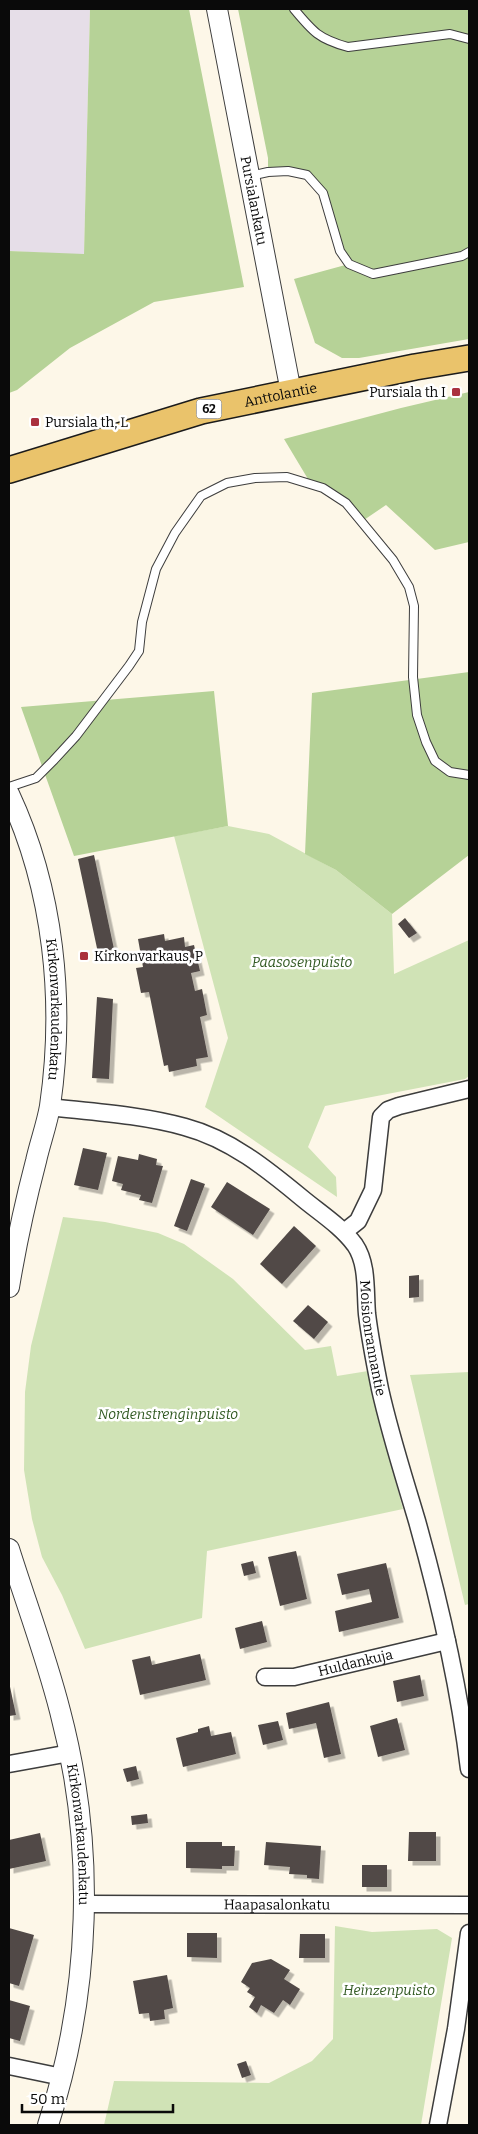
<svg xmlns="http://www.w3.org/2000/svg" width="478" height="2134" font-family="Bitter,serif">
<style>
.industrial{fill:#e6dee8}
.green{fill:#d0e3b6}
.forest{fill:#b6d297}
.building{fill:#514a47;filter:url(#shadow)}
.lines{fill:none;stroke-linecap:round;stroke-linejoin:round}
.service-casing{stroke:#3d3d3d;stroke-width:10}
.minor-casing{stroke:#3d3d3d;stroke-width:19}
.tertiary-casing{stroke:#3d3d3d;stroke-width:22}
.primary-casing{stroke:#1b1b1b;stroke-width:28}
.service{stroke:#fff;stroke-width:8}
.minor{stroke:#fff;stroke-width:16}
.tertiary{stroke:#fff;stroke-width:20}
.primary{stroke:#eac36b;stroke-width:25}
.poi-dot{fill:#aa313f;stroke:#fff;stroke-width:2}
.labels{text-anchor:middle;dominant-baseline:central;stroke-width:5;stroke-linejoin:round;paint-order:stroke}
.shield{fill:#fff;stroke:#545454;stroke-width:1}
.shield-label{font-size:12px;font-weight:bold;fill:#0a0a0a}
.street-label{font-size:14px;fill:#0a0a0a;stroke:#fff}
.poi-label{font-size:14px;fill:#0a0a0a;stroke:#fff;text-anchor:start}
.park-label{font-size:14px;font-style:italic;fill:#315922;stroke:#fff}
</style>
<defs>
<filter id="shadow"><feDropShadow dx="4.5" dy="4.5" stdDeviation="0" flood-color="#0004"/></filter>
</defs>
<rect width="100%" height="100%" fill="#fdf7e8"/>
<path class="industrial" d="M 9,9 L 90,9 L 84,255 L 9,251 Z"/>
<path class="green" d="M 228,826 L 269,834 L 336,870 L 392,914 L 394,974 L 469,940 L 469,1076 L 465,1079 L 325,1106 L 308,1147 L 336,1177 L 337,1197 L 205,1107 L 228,1038 L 174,836 Z
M 63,1217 L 105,1222 L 158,1233 L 184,1244 L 233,1279 L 305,1350 L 331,1346 L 337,1376 L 368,1371 L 378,1416 L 403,1509 L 207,1551 L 202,1618 L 85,1649 L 62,1595 L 42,1557 L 32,1519 L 24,1470 L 25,1392 L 31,1346 Z
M 469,1372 L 469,1604 L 465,1605 L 410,1375 Z
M 335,1926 L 372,1932 L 437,1929 L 452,1938 L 421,2125 L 104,2125 L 114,2081 L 269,2083 L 312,2061 L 333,2039 Z"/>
<path class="forest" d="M 90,9 L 189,9 L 244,287 L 154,302 L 70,348 L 17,390 L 9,393 L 9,251 L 84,254 Z
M 238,9 L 469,9 L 469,339 L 359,358 L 342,358 L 315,343 L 294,279 L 349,264 L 340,251 L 323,194 L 308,175 L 268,172 L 268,158 Z
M 469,392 L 469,542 L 435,550 L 386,505 L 361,522 L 346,503 L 311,484 L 284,439 L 401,408 Z
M 469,672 L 469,855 L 392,914 L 336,870 L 305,854 L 312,693 Z
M 214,691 L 228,826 L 74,856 L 21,707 Z"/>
<path class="building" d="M 94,855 L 114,949 L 98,953 L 78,859 Z
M 405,918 L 417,933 L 409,938 L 398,924 Z
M 164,934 L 165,941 L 184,937 L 185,947 L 194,945 L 200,971 L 191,973 L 195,991 L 202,989 L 207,1015 L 200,1017 L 208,1057 L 196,1059 L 197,1066 L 169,1072 L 168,1065 L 164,1066 L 149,992 L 141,993 L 136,968 L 143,967 L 138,939 Z
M 97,997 L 113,999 L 109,1079 L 92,1078 Z
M 83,1148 L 107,1153 L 98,1190 L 74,1185 Z
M 139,1154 L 157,1159 L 156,1165 L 163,1166 L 152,1203 L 139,1200 L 141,1195 L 121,1190 L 123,1184 L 112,1181 L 118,1156 L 138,1160 Z
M 191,1179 L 205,1184 L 187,1231 L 174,1226 Z
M 227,1182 L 270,1209 L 253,1235 L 211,1207 Z
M 294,1226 L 316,1246 L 282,1284 L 260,1264 Z
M 419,1275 L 419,1297 L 409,1298 L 409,1276 Z
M 308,1305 L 328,1322 L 314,1339 L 293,1321 Z
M 296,1551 L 307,1599 L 280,1606 L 268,1557 Z
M 253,1561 L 256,1573 L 244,1576 L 241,1564 Z
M 386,1563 L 399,1618 L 339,1632 L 335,1611 L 372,1602 L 369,1589 L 342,1595 L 337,1574 Z
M 262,1621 L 267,1642 L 240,1649 L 235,1628 Z
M 200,1654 L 206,1680 L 140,1695 L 132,1660 L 150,1656 L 152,1665 Z
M 420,1675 L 424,1696 L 397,1702 L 393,1681 Z
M 9,1682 L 16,1715 L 9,1716 Z
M 329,1702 L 341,1754 L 324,1758 L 316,1723 L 289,1729 L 286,1713 Z
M 397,1718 L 405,1750 L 378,1757 L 370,1726 Z
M 278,1721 L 283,1740 L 263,1745 L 258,1725 Z
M 209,1726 L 211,1736 L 231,1732 L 236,1754 L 183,1767 L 176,1738 L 198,1732 L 198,1729 Z
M 136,1766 L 139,1779 L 127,1782 L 123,1769 Z
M 147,1814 L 148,1823 L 132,1825 L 131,1816 Z
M 409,1832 L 436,1832 L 436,1861 L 408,1861 Z
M 40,1833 L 46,1861 L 9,1869 L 9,1840 Z
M 186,1842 L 222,1842 L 222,1846 L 235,1846 L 234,1866 L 222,1866 L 222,1869 L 186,1868 Z
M 266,1842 L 321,1846 L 319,1879 L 307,1878 L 307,1875 L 289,1874 L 290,1867 L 264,1865 Z
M 362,1865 L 387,1865 L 387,1887 L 362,1887 Z
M 9,1928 L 34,1935 L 19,1986 L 9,1983 Z
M 187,1933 L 217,1933 L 217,1958 L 187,1957 Z
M 300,1934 L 325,1934 L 325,1958 L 299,1958 Z
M 271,1959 L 290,1970 L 284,1979 L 300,1989 L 290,2005 L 283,2000 L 274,2013 L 261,2005 L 257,2013 L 249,2007 L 255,1997 L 247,1992 L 250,1988 L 241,1982 L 252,1963 Z
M 167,1975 L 173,2008 L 164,2010 L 165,2019 L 150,2021 L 149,2013 L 139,2014 L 133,1981 Z
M 9,2000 L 30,2006 L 20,2041 L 9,2038 Z
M 246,2061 L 251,2075 L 242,2078 L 237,2064 Z"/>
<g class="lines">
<defs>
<path id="service" d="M 294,9 C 313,32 319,39 348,47 L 450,34 L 469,39
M 250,176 L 268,172 L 288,171 L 307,175 L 323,193 L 340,251 L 349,264 L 373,274 L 462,256 L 469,252
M 9,787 L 36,778 L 53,761 L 76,736 L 129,666 L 139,651 L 142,622 L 156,569 L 175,533 L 201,496 L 227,483 L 255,478 L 287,477 L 323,488 L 346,503 L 393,560 L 409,587 L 414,606 L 413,677 L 417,715 L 426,742 L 435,761 L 450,772 L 469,775"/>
<g id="minor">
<path id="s1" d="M 49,1107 C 94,1112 142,1115 185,1127 C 230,1139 267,1169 302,1198 C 320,1213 341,1226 355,1245 C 368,1264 365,1292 367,1314 C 370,1339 375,1364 380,1389 C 390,1434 404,1477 417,1521 C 440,1603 459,1685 469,1769"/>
<path d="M 344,1232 L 358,1221 L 373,1190 L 381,1117 L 388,1110 L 399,1106 L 469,1089"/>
<path id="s2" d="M 265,1677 L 294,1677 L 447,1641"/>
<path d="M 9,1764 L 70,1753"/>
<path id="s3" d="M 85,1904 L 469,1905"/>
<path d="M 9,2066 L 62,2077"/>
<path d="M 438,2125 L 456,2029 L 469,1933"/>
</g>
<g id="tertiary">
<path id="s4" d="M 217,9 L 291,392"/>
<path id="s5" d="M 9,794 C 54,890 65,1002 50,1106 C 47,1124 40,1143 36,1161 C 25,1203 16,1245 9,1287"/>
<path id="s6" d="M 9,1549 C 26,1603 46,1656 60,1711 C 96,1847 91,1992 48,2125"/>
</g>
<g id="primary">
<path id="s7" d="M 9,470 L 201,411 L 415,367 L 469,358"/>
</g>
</defs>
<use href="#service" class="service-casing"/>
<use href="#minor" class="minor-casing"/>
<use href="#tertiary" class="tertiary-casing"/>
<use href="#primary" class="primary-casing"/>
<use href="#service" class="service"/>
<use href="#minor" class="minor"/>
<use href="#tertiary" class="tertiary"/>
<use href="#primary" class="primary"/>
</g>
<g class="poi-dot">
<rect x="451" y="387" width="10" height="10" rx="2.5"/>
<rect x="30" y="417" width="10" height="10" rx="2.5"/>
<rect x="79" y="951" width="10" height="10" rx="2.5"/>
</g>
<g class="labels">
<rect class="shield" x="196.5" y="399.5" width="25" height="19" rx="4"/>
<g class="shield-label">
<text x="209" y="409">62</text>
</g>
<g class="street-label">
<text stroke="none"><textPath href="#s4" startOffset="195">Pursialankatu</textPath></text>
<text stroke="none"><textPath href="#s7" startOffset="282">Anttolantie</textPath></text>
<text stroke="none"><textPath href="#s5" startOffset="222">Kirkonvarkaudenkatu</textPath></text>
<text stroke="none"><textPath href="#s1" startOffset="442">Moisionrannantie</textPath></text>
<text stroke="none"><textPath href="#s2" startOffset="92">Huldankuja</textPath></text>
<text stroke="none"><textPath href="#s6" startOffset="295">Kirkonvarkaudenkatu</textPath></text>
<text stroke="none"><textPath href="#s3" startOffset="192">Haapasalonkatu</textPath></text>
</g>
<g class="poi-label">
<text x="446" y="392" text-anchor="end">Pursiala th I</text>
<text x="45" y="422">Pursiala th, L</text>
<text x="94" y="956">Kirkonvarkaus, P</text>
</g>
<g class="park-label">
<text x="302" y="962">Paasosenpuisto</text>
<text x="168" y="1414">Nordenstrenginpuisto</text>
<text x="389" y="1990">Heinzenpuisto</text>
</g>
</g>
<rect width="478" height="2134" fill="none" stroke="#0a0a0a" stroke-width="20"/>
<path d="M22 2104v8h151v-8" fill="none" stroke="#0a0a0a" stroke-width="2.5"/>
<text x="30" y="2104" font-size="15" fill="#0a0a0a" stroke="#ffffff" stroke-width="4" paint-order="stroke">50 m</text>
</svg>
